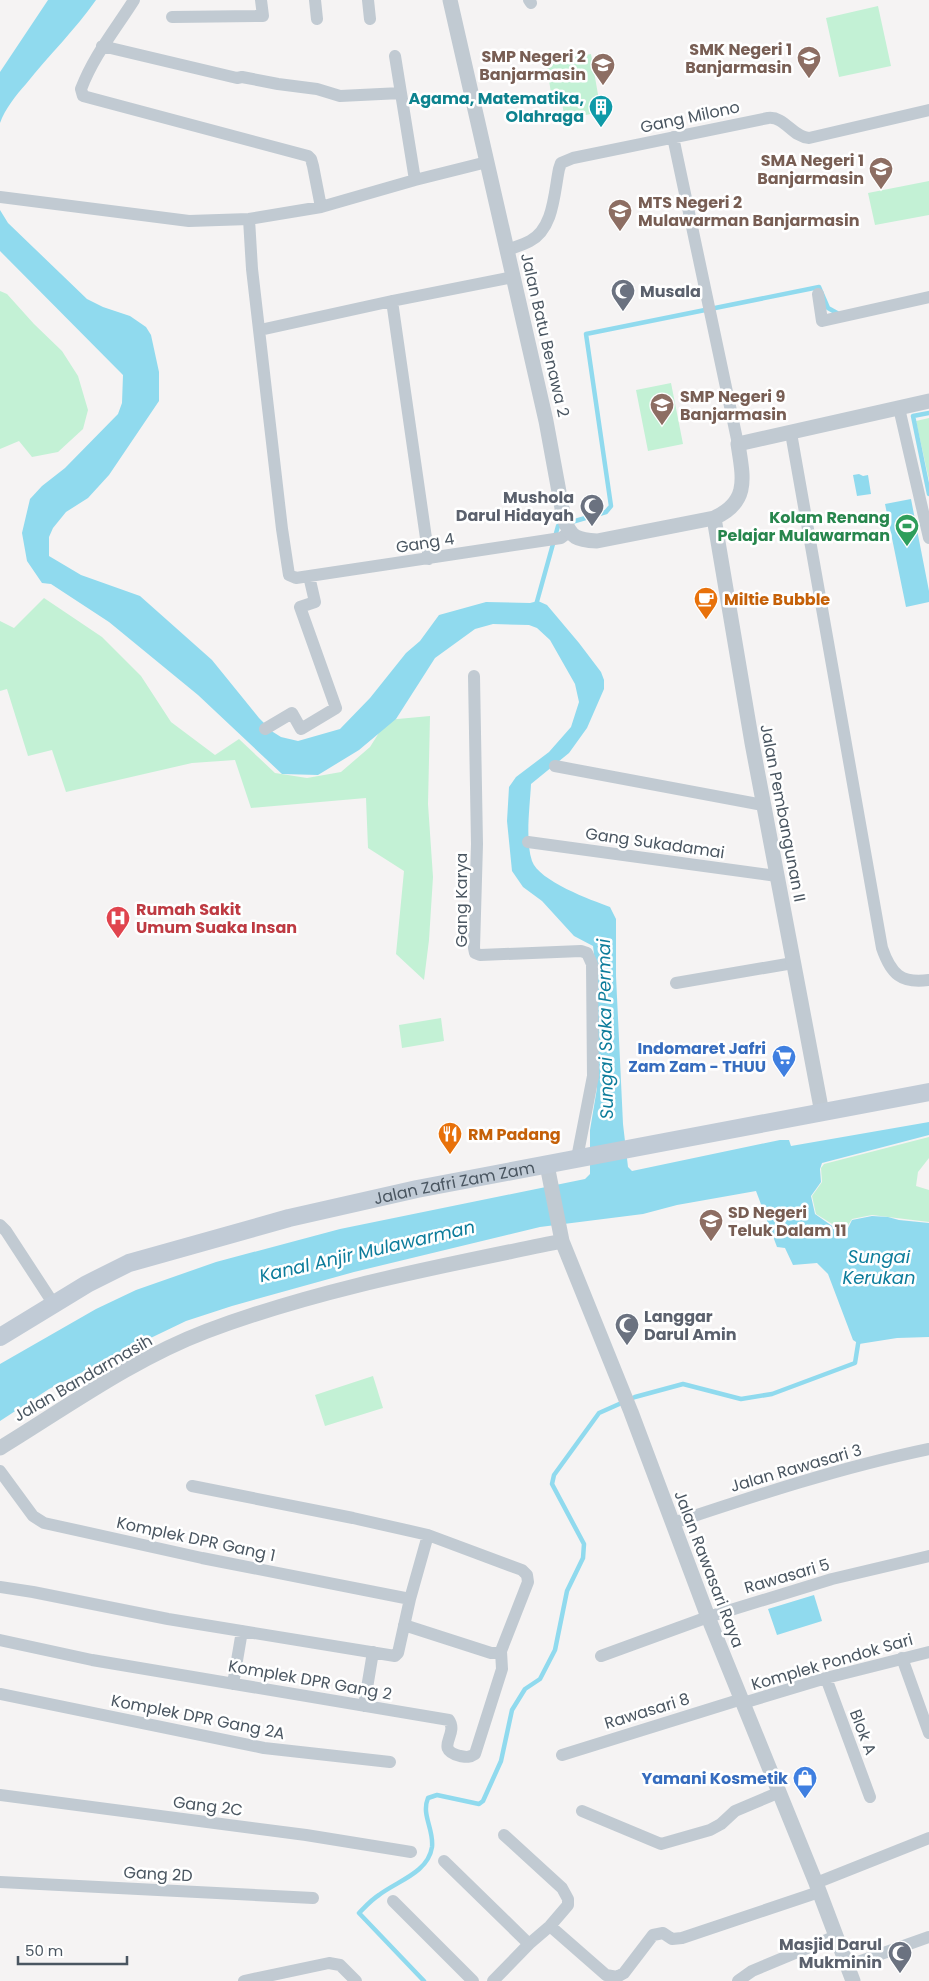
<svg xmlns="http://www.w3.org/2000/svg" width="929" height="1981" font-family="Poppins,sans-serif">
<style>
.green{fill:#c3f1d5}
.water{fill:#90daee}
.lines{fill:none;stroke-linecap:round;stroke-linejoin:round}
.stream{stroke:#90daee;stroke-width:4.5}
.minor{stroke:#c1cad2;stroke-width:12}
.tertiary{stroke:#c1cad2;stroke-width:15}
.secondary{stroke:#c1cbd6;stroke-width:18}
.labels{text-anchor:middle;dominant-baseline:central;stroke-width:5;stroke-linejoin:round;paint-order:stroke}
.education-label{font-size:16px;font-weight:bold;fill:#785e54;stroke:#fff;text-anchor:end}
.culture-label{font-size:16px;font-weight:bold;fill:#0d838f;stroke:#fff;text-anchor:end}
.street-label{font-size:16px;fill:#4a5661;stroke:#fff}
.worship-label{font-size:16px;font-weight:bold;fill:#5b616d;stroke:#fff;text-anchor:start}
.leisure-label{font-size:16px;font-weight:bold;fill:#27864d;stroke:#fff;text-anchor:end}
.food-label{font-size:16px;font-weight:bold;fill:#c56008;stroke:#fff;text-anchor:start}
.health-label{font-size:16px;font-weight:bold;fill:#be3a42;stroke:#fff;text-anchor:start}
.shop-label{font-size:16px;font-weight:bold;fill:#366cbe;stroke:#fff;text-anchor:end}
.water-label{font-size:18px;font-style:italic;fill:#0c7c9b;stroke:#fff}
</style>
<rect width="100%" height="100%" fill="#f5f3f3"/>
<path class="green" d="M 878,6 L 891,66 L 839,77 L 826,18 Z
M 591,54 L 601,112 L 565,119 L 561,98 L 552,99 L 546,62 Z
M 929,181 L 929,215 L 875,225 L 868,193 Z
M 0,291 L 7,294 L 34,324 L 62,351 L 78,376 L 88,410 L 83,429 L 58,452 L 32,457 L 19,441 L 0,449 Z
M 671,383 L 683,444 L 648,451 L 636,390 Z
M 929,418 L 929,480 L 916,421 Z
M 44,598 L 102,637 L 141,676 L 171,722 L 215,755 L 239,739 L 275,773 L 307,778 L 341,772 L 370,747 L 387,720 L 430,716 L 428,804 L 433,877 L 429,940 L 424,980 L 396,954 L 404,871 L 368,848 L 366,798 L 251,808 L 235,760 L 192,763 L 66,792 L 52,750 L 28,756 L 7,689 L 0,691 L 0,621 L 14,628 Z
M 441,1018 L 444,1041 L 402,1048 L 399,1025 Z
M 929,1137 L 929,1158 L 918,1172 L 916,1186 L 929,1190 L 929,1222 L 872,1215 L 852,1219 L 847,1227 L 837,1227 L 816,1214 L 812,1196 L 822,1182 L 821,1168 L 824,1164 Z
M 373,1376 L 383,1408 L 325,1426 L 315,1395 Z"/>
<path class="water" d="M 48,0 L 96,0 C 75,30 49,55 26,84 C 16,95 5,109 0,123 L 0,72 Z
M 0,210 L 8,223 L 87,299 L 103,307 L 130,316 L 146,327 L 151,335 L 159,372 L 159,401 L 109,475 L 88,498 L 66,512 L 53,528 L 49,537 L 49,556 L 81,575 L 140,596 L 212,660 L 259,718 L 273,732 L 281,737 L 298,741 L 340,729 L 370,698 L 406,653 L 420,641 L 439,615 L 486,602 L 530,603 L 538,601 L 547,605 L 579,643 L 601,672 L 604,680 L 604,689 L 587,728 L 569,753 L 531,784 C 530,806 525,840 532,861 C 539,881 591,900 610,907 L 616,919 L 616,976 L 623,1124 L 628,1167 L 632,1171 L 780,1140 L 789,1140 L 791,1146 L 929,1122 L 929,1135 L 822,1163 L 820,1169 L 821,1182 L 811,1196 L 815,1214 L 835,1228 L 848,1228 L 852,1220 L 872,1216 L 888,1217 L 899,1220 L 929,1223 L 929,1337 L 897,1338 L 859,1344 L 853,1340 L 828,1274 L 817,1263 L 793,1265 L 785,1248 L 777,1247 L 756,1191 L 677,1205 L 643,1214 L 540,1227 L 354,1272 L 232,1306 L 186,1321 L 134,1346 L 49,1389 L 0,1421 L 0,1364 L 96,1309 L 136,1290 L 216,1262 L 340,1229 L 585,1179 L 590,1174 L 590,1130 L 597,1088 L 595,963 L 593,946 L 574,936 L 542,901 L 523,887 L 512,871 L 507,821 L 509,787 L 516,777 L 549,752 L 571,727 L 579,702 L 575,684 L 550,640 L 537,628 L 529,625 L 493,624 L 475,629 L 435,658 L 396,719 L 359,750 L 318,775 L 282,774 L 198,695 L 109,622 L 51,584 L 42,583 L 27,561 L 22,533 L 30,499 L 42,486 L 65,468 L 118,414 L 122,403 L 123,375 L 0,251 Z
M 859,474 L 863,476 L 868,475 L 871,494 L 857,496 L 853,475 Z
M 911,499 L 929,591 L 929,602 L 906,607 L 885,504 Z
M 814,1595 L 822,1621 L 777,1635 L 768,1609 Z"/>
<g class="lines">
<path class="stream" d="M 929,413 L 913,416 L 929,494
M 536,605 L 558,526 L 606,512 L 611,506 L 586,334 L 819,287 L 828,308 L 837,313
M 424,1981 L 359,1913 C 365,1907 371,1900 379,1895 C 397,1881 428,1873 432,1847 C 434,1829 421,1815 428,1798 L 437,1795 L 479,1804 L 483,1801 L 501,1761 L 512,1710 L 525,1689 L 540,1679 L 555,1650 L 567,1591 L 583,1558 L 584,1544 L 552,1484 L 554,1475 L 599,1413 L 635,1397 L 683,1384 L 741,1399 L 772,1394 L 855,1363 L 859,1338"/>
<path class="minor" d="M 134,0 C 115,30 94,55 81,89 L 83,96 L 308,156 L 311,159 L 313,166 L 321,207
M 315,0 L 317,19
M 368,0 L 370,19
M 529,0 L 531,3
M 172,17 L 263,16 L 261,0
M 102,46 L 237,78 L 242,77 L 278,84 L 317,89 L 340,96 L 401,93
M 395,56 L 415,180
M 673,137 L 738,444
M 0,197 L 189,221 L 249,219 L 321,207 L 415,180 L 487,162
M 249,219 L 252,269 L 282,529 L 289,575 L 296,578 L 561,538 L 569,532
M 507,250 C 515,247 523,245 530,241 C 554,228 554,193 559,169 L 561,163 L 573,158 L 768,118 C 785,116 792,137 809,138 L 929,110
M 818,294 L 822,321 L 929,297
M 392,301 L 429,559
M 260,330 L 392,301 L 513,277
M 899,408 L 929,538
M 791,433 L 882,948 C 891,974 901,984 929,980
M 474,676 L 477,844 L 474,948 L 475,953 L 480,955 L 581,951 L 587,953 L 592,964 L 593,1076 L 577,1158
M 265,729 L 292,713 L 301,729 L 336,708 L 300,607 L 315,602 L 309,576
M 555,766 L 763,805
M 528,842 L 777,876
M 676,983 L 793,963
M 0,1225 L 6,1231 L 53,1303
M 0,1471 L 33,1516 L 44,1523 L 202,1558 L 410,1599
M 192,1486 L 353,1518 L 428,1535 L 522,1570 L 527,1575 L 528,1582 L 501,1651 L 499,1653 L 491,1653 L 404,1625
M 673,1523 C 757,1495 842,1467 929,1449
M 0,1587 L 33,1592 L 168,1619 L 395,1656 L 398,1653 L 410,1599 L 428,1535
M 0,1640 L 92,1660 L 449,1720 C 459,1735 433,1749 460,1756 C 466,1757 469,1758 475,1754 L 502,1669 L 501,1651
M 601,1656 L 708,1617 L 832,1579 L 929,1556
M 902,1658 L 929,1733
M 826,1678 L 870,1797
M 233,1684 L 242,1631
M 0,1694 L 264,1748 L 390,1762
M 743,1703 L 826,1678 L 929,1652
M 364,1706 L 373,1652
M 562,1755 L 742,1699
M 0,1795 L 306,1835 L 411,1852
M 582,1811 L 661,1844 L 710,1830 L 721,1824 L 735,1811 L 780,1792
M 444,1861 L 529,1944
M 0,1882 L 313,1898
M 816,1883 L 929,1838
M 393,1901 L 473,1981
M 550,1926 L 606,1975 L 617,1977 L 624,1973 L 653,1935 L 663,1933 L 672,1939 L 682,1938 L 819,1892
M 847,1966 L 929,1937
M 244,1981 L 329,1963 L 340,1965 L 356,1981
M 493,1981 L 529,1944 L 550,1926 L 568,1905 L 568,1899 L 562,1888 L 504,1835
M 738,1981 L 752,1971 L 836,1936"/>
<path class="tertiary" d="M 450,0 L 546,421 L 564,519 C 571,538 577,540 597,541 L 714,518 C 750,502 743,477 738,444 L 929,401
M 714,518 L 752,743 L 822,1113
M 547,1165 L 562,1241 L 631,1412 L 708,1617 L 816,1883 L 853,1981
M 0,1448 C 67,1407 133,1359 207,1331 C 321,1288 443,1266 562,1241"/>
<path class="secondary" id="s1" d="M 0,1337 L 87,1284 L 129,1263 L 289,1218 L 417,1189 L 929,1092"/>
</g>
<defs>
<symbol id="school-pin" viewBox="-11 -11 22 30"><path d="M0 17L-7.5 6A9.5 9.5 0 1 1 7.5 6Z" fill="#8d6e63" stroke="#fff"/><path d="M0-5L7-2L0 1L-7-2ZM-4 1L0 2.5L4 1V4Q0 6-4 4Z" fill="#fff"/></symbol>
<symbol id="building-pin" viewBox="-11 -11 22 30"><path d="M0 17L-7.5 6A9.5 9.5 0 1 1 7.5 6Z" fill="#0f9aa8" stroke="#fff"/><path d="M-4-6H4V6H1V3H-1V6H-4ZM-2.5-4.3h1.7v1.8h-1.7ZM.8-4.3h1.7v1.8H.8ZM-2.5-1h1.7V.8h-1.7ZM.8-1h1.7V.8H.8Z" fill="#fff"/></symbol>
<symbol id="mosque-pin" viewBox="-11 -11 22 30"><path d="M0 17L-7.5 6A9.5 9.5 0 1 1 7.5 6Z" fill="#6b7280" stroke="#fff"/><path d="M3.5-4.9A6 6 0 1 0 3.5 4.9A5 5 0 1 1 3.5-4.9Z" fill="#fff"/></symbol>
<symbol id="stadium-pin" viewBox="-11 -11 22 30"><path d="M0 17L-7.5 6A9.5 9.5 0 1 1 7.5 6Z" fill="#2e9e5b" stroke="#fff"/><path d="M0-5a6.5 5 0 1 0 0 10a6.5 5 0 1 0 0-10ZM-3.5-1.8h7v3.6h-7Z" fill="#fff"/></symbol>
<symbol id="cafe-pin" viewBox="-11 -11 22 30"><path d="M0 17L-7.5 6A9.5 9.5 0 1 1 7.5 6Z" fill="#e8710a" stroke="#fff"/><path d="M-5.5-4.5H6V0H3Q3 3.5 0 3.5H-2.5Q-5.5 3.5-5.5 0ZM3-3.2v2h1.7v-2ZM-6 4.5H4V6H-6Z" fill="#fff"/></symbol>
<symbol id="hospital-pin" viewBox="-11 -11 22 30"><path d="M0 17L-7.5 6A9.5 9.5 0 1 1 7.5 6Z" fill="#e0444e" stroke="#fff"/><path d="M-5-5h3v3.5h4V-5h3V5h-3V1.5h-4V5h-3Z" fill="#fff"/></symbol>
<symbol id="supermarket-pin" viewBox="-11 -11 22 30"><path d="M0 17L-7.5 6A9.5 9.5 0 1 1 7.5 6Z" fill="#3f7fe0" stroke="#fff"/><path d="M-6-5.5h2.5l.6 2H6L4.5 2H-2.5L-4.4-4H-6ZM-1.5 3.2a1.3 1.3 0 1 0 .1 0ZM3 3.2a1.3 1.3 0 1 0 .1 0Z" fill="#fff"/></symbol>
<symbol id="restaurant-pin" viewBox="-11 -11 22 30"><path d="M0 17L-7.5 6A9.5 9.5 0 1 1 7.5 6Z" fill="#e8710a" stroke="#fff"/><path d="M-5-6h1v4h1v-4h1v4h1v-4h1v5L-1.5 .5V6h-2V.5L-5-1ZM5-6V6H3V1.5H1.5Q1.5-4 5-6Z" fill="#fff"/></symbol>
<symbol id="shop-pin" viewBox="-11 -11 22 30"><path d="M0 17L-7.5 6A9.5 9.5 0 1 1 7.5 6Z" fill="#3f7fe0" stroke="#fff"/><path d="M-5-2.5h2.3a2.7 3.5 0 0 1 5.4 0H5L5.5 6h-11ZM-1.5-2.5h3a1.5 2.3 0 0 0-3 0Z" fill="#fff"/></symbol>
</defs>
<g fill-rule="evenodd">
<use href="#school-pin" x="795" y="44" width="28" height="38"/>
<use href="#school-pin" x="589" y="51" width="28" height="38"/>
<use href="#building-pin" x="587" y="93" width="28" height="38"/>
<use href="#school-pin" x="867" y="155" width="28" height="38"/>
<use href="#school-pin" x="606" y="197" width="28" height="38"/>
<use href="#mosque-pin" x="609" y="277" width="28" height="38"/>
<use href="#school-pin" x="648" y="391" width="28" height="38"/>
<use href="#mosque-pin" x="578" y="492" width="28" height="38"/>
<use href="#stadium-pin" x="893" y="512" width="28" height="38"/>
<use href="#cafe-pin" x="692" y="585" width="28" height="38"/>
<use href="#hospital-pin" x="104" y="904" width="28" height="38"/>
<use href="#supermarket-pin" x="770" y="1043" width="28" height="38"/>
<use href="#restaurant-pin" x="436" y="1120" width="28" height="38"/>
<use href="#school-pin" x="697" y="1207" width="28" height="38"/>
<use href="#mosque-pin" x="613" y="1311" width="28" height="38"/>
<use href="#shop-pin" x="791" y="1764" width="28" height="38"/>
<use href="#mosque-pin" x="886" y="1939" width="28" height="38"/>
</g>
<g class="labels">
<g class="education-label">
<text x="792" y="49">SMK Negeri 1<tspan x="792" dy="18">Banjarmasin</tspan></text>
<text x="586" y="56">SMP Negeri 2<tspan x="586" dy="18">Banjarmasin</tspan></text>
<text x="864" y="160">SMA Negeri 1<tspan x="864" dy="18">Banjarmasin</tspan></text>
<text x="638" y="202" text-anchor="start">MTS Negeri 2<tspan x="638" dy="18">Mulawarman Banjarmasin</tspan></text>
<text x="680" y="396" text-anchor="start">SMP Negeri 9<tspan x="680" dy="18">Banjarmasin</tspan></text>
<text x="728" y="1212" text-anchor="start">SD Negeri<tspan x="728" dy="18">Teluk Dalam 11</tspan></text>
</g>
<g class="culture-label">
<text x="584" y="98">Agama, Matematika,<tspan x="584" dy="18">Olahraga</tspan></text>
</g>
<g class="street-label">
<text transform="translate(690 117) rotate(-12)">Gang Milono</text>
<text transform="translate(545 335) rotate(77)">Jalan Batu Benawa 2</text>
<text transform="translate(425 543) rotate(-9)">Gang 4</text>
<text transform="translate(783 813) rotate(79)">Jalan Pembangunan II</text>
<text transform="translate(655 843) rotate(8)">Gang Sukadamai</text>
<text transform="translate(461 900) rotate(-90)">Gang Karya</text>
<text stroke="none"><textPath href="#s1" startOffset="484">Jalan Zafri Zam Zam</textPath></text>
<text transform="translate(83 1378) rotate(-30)">Jalan Bandarmasih</text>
<text transform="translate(796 1468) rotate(-16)">Jalan Rawasari 3</text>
<text transform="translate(196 1539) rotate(12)">Komplek DPR Gang 1</text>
<text transform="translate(709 1569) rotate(69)">Jalan Rawasari Raya</text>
<text transform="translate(787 1576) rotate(-16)">Rawasari 5</text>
<text transform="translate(832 1662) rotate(-16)">Komplek Pondok Sari</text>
<text transform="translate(310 1680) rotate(10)">Komplek DPR Gang 2</text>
<text transform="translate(647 1711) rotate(-17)">Rawasari 8</text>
<text transform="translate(198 1717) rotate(11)">Komplek DPR Gang 2A</text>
<text transform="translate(863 1732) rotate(69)">Blok A</text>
<text transform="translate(208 1806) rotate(7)">Gang 2C</text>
<text transform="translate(158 1874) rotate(3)">Gang 2D</text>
</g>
<g class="worship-label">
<text x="640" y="291">Musala</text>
<text x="574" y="497" text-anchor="end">Mushola<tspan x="574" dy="18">Darul Hidayah</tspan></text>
<text x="644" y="1316">Langgar<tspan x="644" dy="18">Darul Amin</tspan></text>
<text x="882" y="1944" text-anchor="end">Masjid Darul<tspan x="882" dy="18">Mukminin</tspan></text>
</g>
<g class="leisure-label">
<text x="890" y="517">Kolam Renang<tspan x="890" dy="18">Pelajar Mulawarman</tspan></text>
</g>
<g class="food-label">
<text x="724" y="599">Miltie Bubble</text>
<text x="468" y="1134">RM Padang</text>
</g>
<g class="health-label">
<text x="136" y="909">Rumah Sakit<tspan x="136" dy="18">Umum Suaka Insan</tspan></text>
</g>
<g class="shop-label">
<text x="766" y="1048">Indomaret Jafri<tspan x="766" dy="18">Zam Zam - THUU</tspan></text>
<text x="788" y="1778">Yamani Kosmetik</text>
</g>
<g class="water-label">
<text transform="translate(605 1029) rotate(-91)">Sungai Saka Permai</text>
<text transform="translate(367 1251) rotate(-13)">Kanal Anjir Mulawarman</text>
<text x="879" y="1256">Sungai<tspan x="879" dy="21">Kerukan</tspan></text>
</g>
</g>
<path d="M18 1956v8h109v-8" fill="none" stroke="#4a5661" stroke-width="2.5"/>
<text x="25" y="1956" font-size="15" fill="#4a5661" stroke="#ffffff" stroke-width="4" paint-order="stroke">50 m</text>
</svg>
